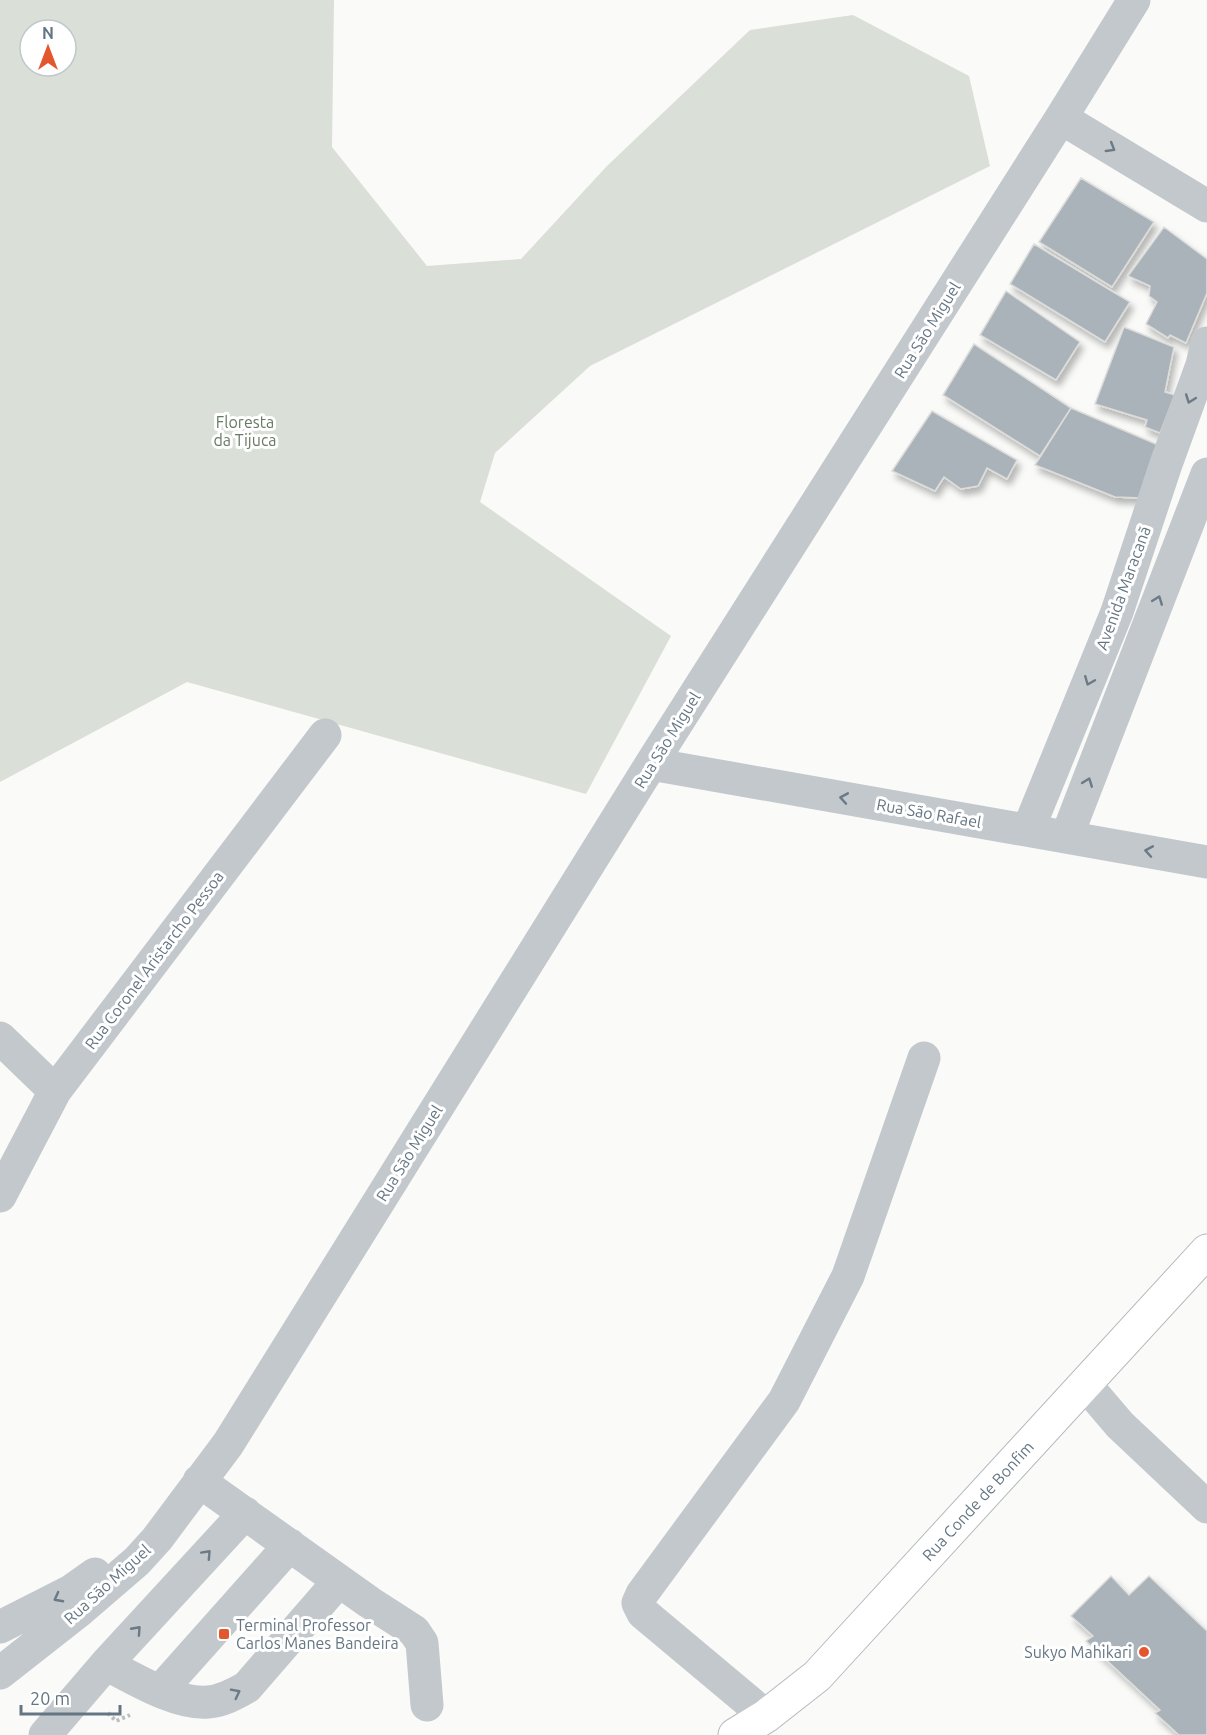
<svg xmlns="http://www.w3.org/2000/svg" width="1207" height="1735" font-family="Ubuntu,sans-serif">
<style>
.green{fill:#dadfd7;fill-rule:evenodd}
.building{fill:#aab3b9;stroke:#dcdcda;stroke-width:1.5;filter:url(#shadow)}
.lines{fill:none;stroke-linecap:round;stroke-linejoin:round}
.major-casing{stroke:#b5babe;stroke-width:35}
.path{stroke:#bbbfc2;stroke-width:4;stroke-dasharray:3 3;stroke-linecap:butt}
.minor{stroke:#c3c8cc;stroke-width:33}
.major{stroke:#fff;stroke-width:33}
.oneway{stroke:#6a7a87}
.poi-dot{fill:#e4572e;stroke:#fff;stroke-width:2}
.labels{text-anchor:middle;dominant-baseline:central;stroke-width:6;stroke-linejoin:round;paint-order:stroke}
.street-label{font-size:16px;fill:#657683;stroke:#fff}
.park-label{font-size:16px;fill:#687a64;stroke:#fff}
.poi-label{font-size:16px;fill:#657683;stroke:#fff;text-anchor:start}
</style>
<defs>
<filter id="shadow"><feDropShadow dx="3.5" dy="6" stdDeviation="3" flood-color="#0004"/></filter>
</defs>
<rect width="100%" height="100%" fill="#fafaf8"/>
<path class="green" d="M 0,0 L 334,0 L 332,147 L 427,266 L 521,259 L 607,166 L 750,30 L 853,15 L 969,76 L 990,166 L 590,366 L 495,453 L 480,502 L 671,636 L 586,794 L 187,682 L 0,782 ZM 30,30 L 66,30 L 66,66 L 30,66 Z"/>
<path class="building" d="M 1081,178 L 1154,222 L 1112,287 L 1039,242 Z
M 1164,227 L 1207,259 L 1207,293 L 1186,343 L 1170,335 L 1168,338 L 1146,324 L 1157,302 L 1149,296 L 1150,286 L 1128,276 Z
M 1034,244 L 1130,302 L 1105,342 L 1010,284 Z
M 1006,291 L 1080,342 L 1056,380 L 980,335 Z
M 1124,327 L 1174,347 L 1165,392 L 1175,395 L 1160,433 L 1145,427 L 1147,420 L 1095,404 Z
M 974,344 L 1071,408 L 1040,456 L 943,395 Z
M 1071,408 L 1163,447 L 1142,498 L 1115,497 L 1035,465 Z
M 932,411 L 1017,460 L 1007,479 L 987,468 L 978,486 L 961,489 L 944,477 L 935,491 L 892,471 Z
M 1111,1576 L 1129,1595 L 1149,1576 L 1207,1631 L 1207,1735 L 1179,1735 L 1155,1713 L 1160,1710 L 1086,1641 L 1093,1636 L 1071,1616 Z"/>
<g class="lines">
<defs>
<g id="major">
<path id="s1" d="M 735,1735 L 766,1716 L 817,1676 L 1207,1251"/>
</g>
</defs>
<use href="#major" class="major-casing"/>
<path class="path" d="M 108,1713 L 116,1721 L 130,1715"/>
<path class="minor" d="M 1061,118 L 1207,206
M 651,764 L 1207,862
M 1028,830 L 1117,612 L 1166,464 L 1202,365 L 1207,343
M 1067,836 L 1207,474
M 0,1038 L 55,1091
M 0,1196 L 55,1091 L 325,735
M 1085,1384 L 1120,1425 L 1207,1507
M 199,1481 L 369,1602 L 414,1631 L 422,1643 L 427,1705
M 0,1627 L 71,1591 L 95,1574
M 106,1664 C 133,1678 177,1705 208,1702 C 222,1701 235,1694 247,1687 L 339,1581
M 0,1673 L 79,1611 L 137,1561 L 157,1539 L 228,1444 L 651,764 L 1061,118 L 1134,0
M 160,1691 L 290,1545
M 766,1716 L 643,1613 L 638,1603 L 642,1594 L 784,1401 L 848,1276 L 924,1058
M 45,1735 L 106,1664 L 245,1513"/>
<use href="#major" class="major"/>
</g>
<defs><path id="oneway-chevron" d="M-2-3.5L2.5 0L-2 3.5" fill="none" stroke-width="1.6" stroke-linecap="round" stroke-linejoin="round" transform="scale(1.5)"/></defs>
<g class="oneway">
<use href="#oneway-chevron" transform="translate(1111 148) rotate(31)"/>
<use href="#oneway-chevron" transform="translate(1190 399) rotate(110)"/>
<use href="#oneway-chevron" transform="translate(1158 600) rotate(-69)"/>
<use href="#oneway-chevron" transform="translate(1089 681) rotate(112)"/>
<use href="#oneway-chevron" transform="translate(1088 782) rotate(-69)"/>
<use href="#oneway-chevron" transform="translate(844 798) rotate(-170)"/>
<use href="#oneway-chevron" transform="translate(1149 851) rotate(-170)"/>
<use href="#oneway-chevron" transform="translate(207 1554) rotate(-47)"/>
<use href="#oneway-chevron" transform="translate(58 1598) rotate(152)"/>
<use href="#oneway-chevron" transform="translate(137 1630) rotate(-48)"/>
<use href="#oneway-chevron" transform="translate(236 1693) rotate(-27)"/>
</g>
<g class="poi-dot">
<rect x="218" y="1628" width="12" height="12" rx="3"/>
<circle cx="1144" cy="1652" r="6"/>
</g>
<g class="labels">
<g class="street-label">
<text transform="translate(927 330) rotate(-58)">Rua São Miguel</text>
<text transform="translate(1123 588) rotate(-70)">Avenida Maracanã</text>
<text transform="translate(667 740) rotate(-58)">Rua São Miguel</text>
<text transform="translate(929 813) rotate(10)">Rua São Rafael</text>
<text transform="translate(154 960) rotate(-53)">Rua Coronel Aristarcho Pessoa</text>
<text transform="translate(409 1153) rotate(-58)">Rua São Miguel</text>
<text stroke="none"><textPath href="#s1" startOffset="339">Rua Conde de Bonfim</textPath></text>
<text transform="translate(107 1584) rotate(-42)">Rua São Miguel</text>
</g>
<g class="park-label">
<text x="245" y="422">Floresta<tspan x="245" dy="18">da Tijuca</tspan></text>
</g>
<g class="poi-label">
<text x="236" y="1625">Terminal Professor<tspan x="236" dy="18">Carlos Manes Bandeira</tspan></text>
<text x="1132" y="1652" text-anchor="end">Sukyo Mahikari</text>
</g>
</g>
<g transform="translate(48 48)"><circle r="28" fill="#ffffff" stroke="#c1c8cd" stroke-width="1.5"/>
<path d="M0-4.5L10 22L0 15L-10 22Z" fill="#e4572e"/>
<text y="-9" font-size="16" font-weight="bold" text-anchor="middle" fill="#657683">N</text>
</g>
<path d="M21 1705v9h99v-9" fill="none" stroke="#657683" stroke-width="3"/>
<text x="30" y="1705" font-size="18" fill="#657683" stroke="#ffffff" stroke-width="4.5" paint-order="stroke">20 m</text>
</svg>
